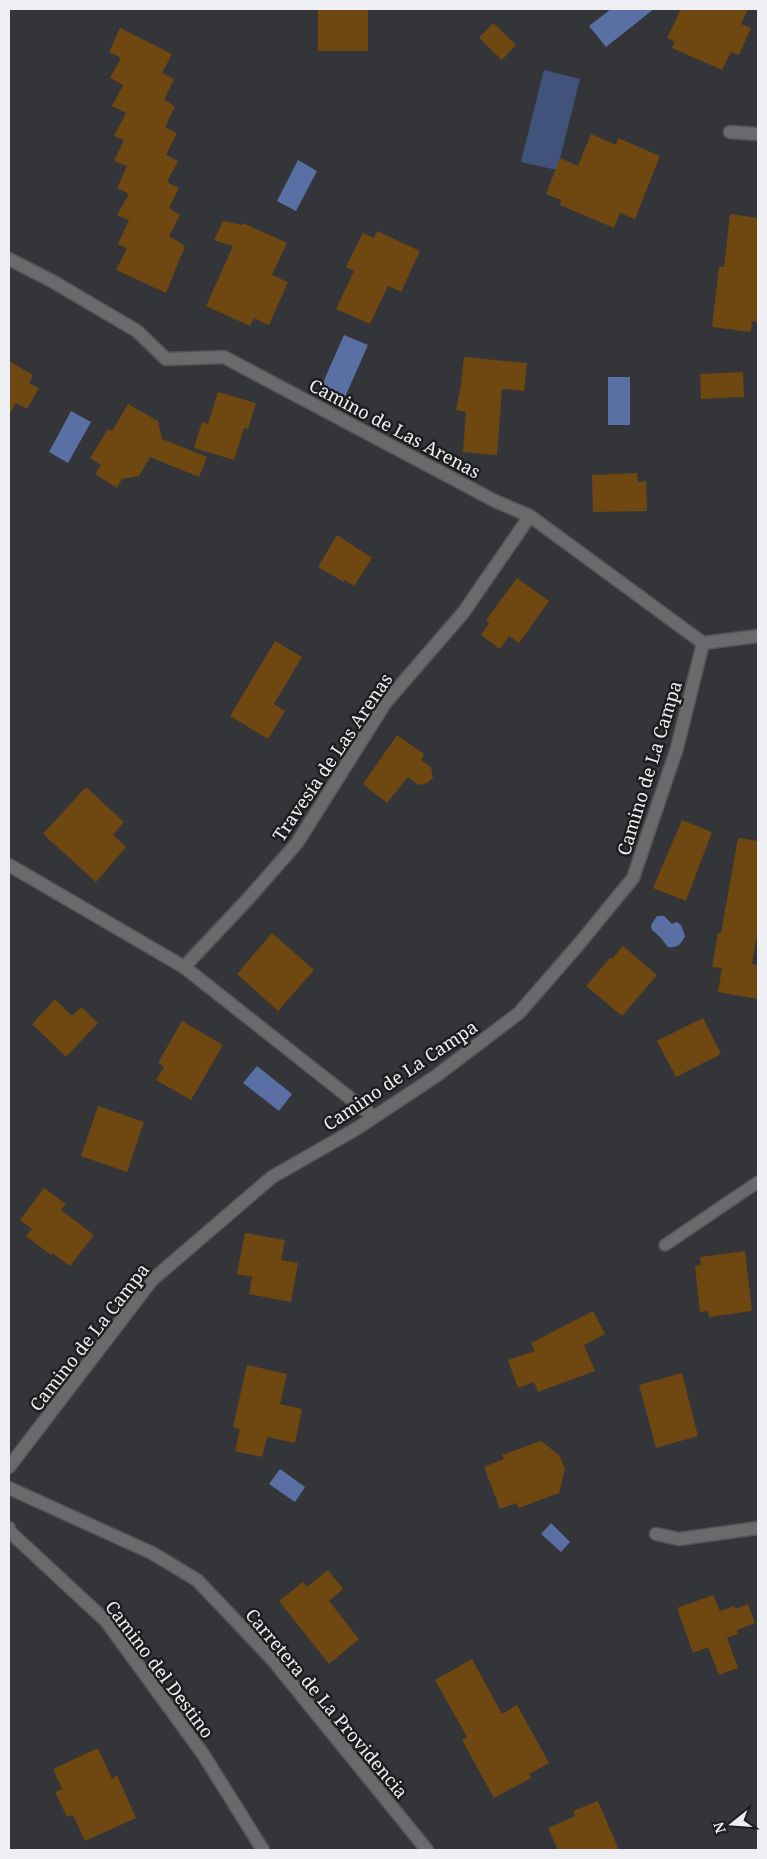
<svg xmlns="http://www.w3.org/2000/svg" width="767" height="1859" font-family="'Noto Serif',serif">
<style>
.green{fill:#42537b}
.water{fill:#5a6fa3}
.building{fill:#6e4711}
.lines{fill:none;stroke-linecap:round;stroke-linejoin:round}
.service-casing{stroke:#515357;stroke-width:14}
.minor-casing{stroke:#515357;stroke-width:15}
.tertiary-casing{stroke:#515357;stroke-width:15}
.service{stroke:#696a6c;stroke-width:11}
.minor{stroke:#696a6c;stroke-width:12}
.tertiary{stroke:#696a6c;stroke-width:12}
.labels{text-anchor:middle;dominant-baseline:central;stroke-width:5;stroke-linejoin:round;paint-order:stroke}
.street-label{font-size:18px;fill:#eeeff2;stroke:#1c1d1e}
</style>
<rect width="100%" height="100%" fill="#333539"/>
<path class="green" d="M 544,70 L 580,79 L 557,170 L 521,162 Z"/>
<path class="water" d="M 611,9 L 654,9 L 606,47 L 589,26 Z
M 298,160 L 317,171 L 296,211 L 277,201 Z
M 344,335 L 368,345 L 345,397 L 321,387 Z
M 608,377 L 630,377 L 630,425 L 608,425 Z
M 71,411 L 91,422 L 68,463 L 49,452 Z
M 657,916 L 664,916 L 672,924 L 677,922 L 681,925 L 685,936 C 681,945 677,948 668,947 L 660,937 L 652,930 L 651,925 Z
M 257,1066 L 292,1094 L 279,1111 L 243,1083 Z
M 280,1469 L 305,1487 L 295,1502 L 269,1484 Z
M 551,1523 L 570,1542 L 561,1552 L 541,1534 Z"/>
<path class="building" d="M 318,9 L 368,9 L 368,51 L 318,51 Z
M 681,9 L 748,9 L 741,24 L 751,28 L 739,55 L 731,52 L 722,70 L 672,48 L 675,42 L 667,38 Z
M 493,23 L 516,45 L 502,60 L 479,38 Z
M 120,28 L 172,54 L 162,73 L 174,79 L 164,100 L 175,106 L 165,127 L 177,133 L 166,155 L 178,161 L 167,182 L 179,188 L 169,208 L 180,215 L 169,236 L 185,246 L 166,293 L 116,270 L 127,248 L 118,244 L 129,220 L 117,215 L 129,194 L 117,188 L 127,166 L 114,161 L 124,140 L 114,136 L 126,113 L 112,106 L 123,85 L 110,78 L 121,58 L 109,52 Z
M 591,134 L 616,145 L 618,138 L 660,156 L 635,219 L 620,213 L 614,228 L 560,205 L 561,200 L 546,194 L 560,158 L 578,166 Z
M 730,214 L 758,218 L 758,322 L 752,321 L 751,332 L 712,327 L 719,267 L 724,267 Z
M 223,221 L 242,225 L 243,223 L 287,243 L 272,275 L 288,282 L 269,325 L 254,318 L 250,326 L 206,306 L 233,246 L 214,240 Z
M 377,231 L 420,251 L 401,292 L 388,286 L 370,324 L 336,309 L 354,271 L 346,267 L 363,233 L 374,238 Z
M 464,357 L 527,363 L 524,391 L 502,389 L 497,455 L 463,452 L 466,412 L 456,410 L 461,385 Z
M 9,361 L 33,375 L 29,383 L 39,388 L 27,409 L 16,403 L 9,415 Z
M 743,372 L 744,397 L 701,399 L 700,374 Z
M 218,392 L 256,403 L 248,429 L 244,428 L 234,460 L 194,448 L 202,422 L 208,424 Z
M 128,404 L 158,421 L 162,439 L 207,457 L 199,477 L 150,457 L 139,476 L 122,479 L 117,488 L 95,474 L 101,465 L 90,458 L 108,429 L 112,431 Z
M 637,473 L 638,482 L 646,481 L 647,511 L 593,512 L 592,475 Z
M 337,535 L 372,558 L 354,586 L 345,580 L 344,582 L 318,567 Z
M 517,578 L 549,601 L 519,643 L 509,636 L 500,649 L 481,635 L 489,623 L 486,620 Z
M 275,641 L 302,657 L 274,704 L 285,711 L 268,739 L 230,716 Z
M 397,735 L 424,754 L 421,760 L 431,767 L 433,778 L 427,783 L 418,785 L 408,777 L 387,803 L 363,784 Z
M 86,787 L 124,822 L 113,835 L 126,847 L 96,882 L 43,834 Z
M 682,820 L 712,832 L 686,901 L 653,888 Z
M 738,838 L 758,841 L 758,929 L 752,964 L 758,965 L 758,999 L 718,992 L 722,968 L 712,967 L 718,933 L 721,933 Z
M 272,933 L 314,970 L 278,1011 L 237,974 Z
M 623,946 L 657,975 L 622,1016 L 586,986 L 610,958 L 612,959 Z
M 55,999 L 72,1016 L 81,1007 L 98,1023 L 66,1057 L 32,1024 Z
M 703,1018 L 721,1054 L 676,1077 L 657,1041 Z
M 182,1021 L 223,1045 L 191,1100 L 156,1080 L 164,1067 L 158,1063 Z
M 98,1106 L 144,1122 L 127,1172 L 81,1156 Z
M 44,1188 L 66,1204 L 61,1210 L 94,1235 L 70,1266 L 52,1253 L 51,1255 L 26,1236 L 32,1229 L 20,1220 Z
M 245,1233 L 285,1240 L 281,1260 L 298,1263 L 291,1302 L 249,1294 L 252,1277 L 237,1274 Z
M 745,1251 L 752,1311 L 709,1317 L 708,1311 L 700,1312 L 695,1266 L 701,1265 L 700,1257 Z
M 593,1311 L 605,1334 L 584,1345 L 595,1371 L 538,1392 L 534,1382 L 518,1388 L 508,1360 L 535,1351 L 531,1343 Z
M 247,1365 L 287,1374 L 280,1404 L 302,1409 L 295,1443 L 267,1437 L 262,1457 L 235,1451 L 240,1429 L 233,1427 Z
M 682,1373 L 698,1436 L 656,1448 L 639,1385 Z
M 541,1441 L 559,1455 L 565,1469 L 559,1493 L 519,1508 L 516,1503 L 500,1509 L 484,1467 L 504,1459 L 502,1455 Z
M 328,1570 L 343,1589 L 329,1601 L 359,1639 L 329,1664 L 279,1601 L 303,1582 L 307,1587 Z
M 713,1595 L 720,1611 L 734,1606 L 736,1609 L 748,1604 L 755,1623 L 737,1630 L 738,1634 L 727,1638 L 738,1668 L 719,1675 L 708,1647 L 693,1653 L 677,1608 Z
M 472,1659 L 502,1714 L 517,1705 L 549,1763 L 529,1774 L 531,1778 L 494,1798 L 462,1740 L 467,1737 L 435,1680 Z
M 98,1748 L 112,1779 L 117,1775 L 136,1818 L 85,1841 L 73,1815 L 67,1817 L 55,1792 L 62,1789 L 53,1769 Z
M 598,1801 L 619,1850 L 558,1850 L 548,1828 L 575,1816 L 573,1811 Z"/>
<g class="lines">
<defs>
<path id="service" d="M 665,1245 L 758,1182"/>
<path id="minor" d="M 730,132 L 758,134
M 9,259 L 52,281 L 137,331 L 166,359 L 224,357 L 495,501 L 530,516 L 703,643 L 758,636
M 9,865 L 184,967 L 247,900 L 297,843 L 386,702 L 463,613 L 530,516
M 184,967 L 374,1117
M 9,1467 L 152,1280 L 272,1177 L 356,1129 L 436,1076 L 519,1013 L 579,944 L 633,878 L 677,748 L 703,643
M 9,1528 L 10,1532 L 106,1621 L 203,1754 L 263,1850
M 656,1534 L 679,1539 L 758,1528"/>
<path id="tertiary" d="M 9,1488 L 152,1553 L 197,1580 L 272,1659 L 427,1850"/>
</defs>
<use href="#service" class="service-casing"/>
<use href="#minor" class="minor-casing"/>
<use href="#tertiary" class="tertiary-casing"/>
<use href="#service" class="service"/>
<use href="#minor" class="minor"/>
<use href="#tertiary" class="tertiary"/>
</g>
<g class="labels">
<g class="street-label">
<text transform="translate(395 428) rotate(28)">Camino de Las Arenas</text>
<text transform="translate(332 757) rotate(-56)">Travesía de Las Arenas</text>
<text transform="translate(649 768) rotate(-73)">Camino de La Campa</text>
<text transform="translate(400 1075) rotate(-34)">Camino de La Campa</text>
<text transform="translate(89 1337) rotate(-52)">Camino de La Campa</text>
<text transform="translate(160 1669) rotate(53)">Camino del Destino</text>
<text transform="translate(327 1703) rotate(50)">Carretera de La Providencia</text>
</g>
</g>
<rect width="767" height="1859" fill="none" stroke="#eeeff2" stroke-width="20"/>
<g transform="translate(732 1824) rotate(253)" stroke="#1c1d1e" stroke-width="4" paint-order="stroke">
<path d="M0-4L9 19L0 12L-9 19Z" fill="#eeeff2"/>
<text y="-8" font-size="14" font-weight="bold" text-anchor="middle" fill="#eeeff2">N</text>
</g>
</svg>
